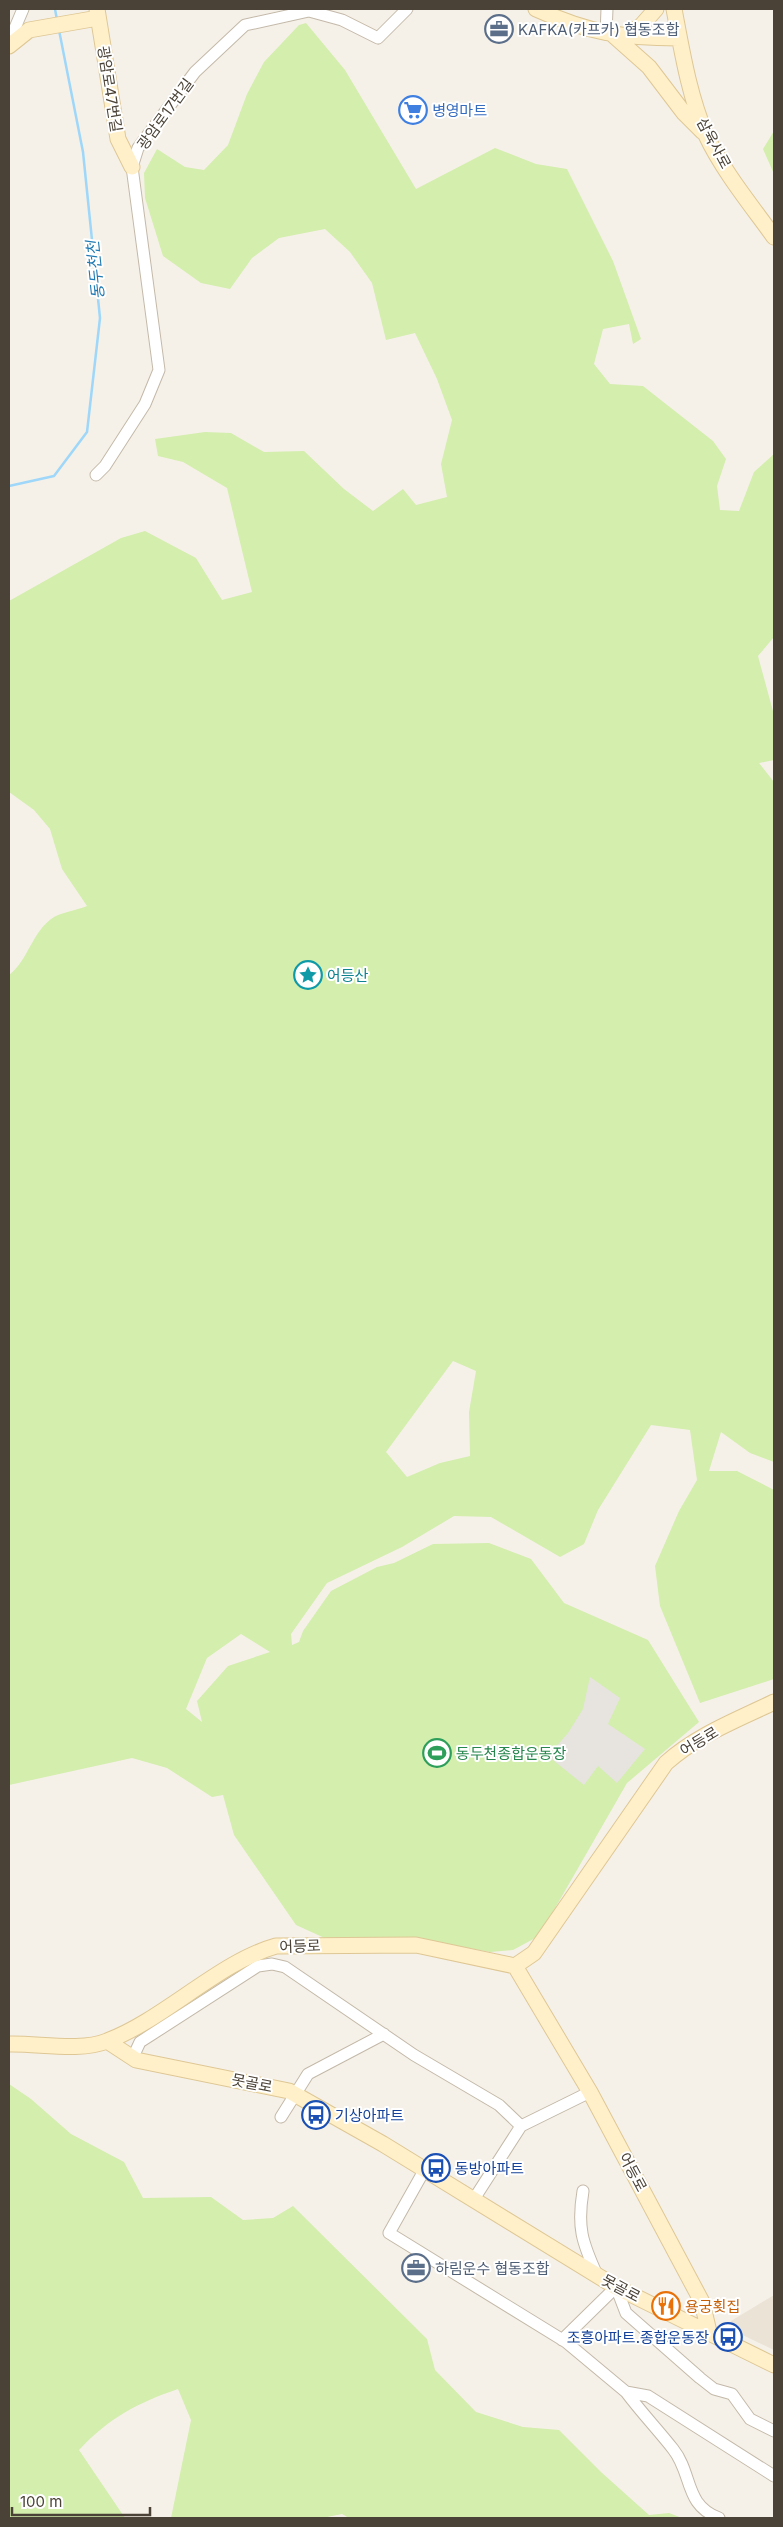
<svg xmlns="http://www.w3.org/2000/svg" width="783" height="2527" font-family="Inter,'Noto Sans KR',sans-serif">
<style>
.residential{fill:#eae3d6}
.green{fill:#d3eead;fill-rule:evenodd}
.parking{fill:#e7e4e0}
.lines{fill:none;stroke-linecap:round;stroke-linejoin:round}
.stream{stroke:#9ed7f9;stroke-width:2.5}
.street-casing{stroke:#c3b9a9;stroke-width:13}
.secondary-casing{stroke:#dec795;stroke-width:17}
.street{stroke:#fff;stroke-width:11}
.secondary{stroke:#fff0c9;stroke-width:15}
.labels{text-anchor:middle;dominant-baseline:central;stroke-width:4;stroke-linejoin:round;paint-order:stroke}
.service-label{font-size:15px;fill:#4e5e75;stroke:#fff;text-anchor:start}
.street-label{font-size:15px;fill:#4a4236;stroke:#fff}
.shop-label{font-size:15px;fill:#366cbe;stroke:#fff;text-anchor:start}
.culture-label{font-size:15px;fill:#0d838f;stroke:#fff;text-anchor:start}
.leisure-label{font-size:15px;fill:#27864d;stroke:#fff;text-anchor:start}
.transit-label{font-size:15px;fill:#164399;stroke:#fff;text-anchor:start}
.food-label{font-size:15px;fill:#c56008;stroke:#fff;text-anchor:start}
.water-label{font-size:16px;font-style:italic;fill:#1f79b2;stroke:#fff}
</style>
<rect width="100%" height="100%" fill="#f6f1e8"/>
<path class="residential" d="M 774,2295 L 774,2350 L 732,2330 L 731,2321 Z"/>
<path class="green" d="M 306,23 L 345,70 L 416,189 L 495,148 L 536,164 L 567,169 L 613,261 L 641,339 L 633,344 L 629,324 L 603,329 L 594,364 L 610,384 L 643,386 L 713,441 L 726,459 L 717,486 L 720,510 L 739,511 L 754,472 L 774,454 L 774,637 L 758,656 L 774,715 L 774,760 L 759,763 L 774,782 L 774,1462 L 750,1453 L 721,1432 L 709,1471 L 737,1471 L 774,1490 L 774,1679 L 700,1703 L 660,1606 L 655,1566 L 679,1511 L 697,1480 L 690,1430 L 651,1425 L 598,1510 L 584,1544 L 560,1557 L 491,1517 L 454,1516 L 402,1547 L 327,1583 L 291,1634 L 292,1645 L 299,1642 L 303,1631 L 331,1591 L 377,1567 L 394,1563 L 433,1544 L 489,1543 L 531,1559 L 564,1603 L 648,1640 L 699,1722 L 627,1783 L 539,1936 L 513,1950 L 490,1952 L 410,1937 L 329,1940 L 296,1925 L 234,1835 L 223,1795 L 212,1797 L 167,1768 L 132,1758 L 9,1785 L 9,975 C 28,961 32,931 54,917 C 63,912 77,910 87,906 L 62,869 L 50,829 L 34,810 L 9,792 L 9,601 L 121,538 L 145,531 L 196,558 L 222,600 L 252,592 L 227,488 L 183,462 L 158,456 L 155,439 L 205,432 L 231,433 L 264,452 L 304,451 L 344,489 L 373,511 L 403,489 L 416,505 L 447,497 L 441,464 L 452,420 L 437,379 L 415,333 L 386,340 L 372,283 L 350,252 L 325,229 L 279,238 L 252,258 L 230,289 L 201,283 L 163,256 L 145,198 L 144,173 L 157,149 L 185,167 L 204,170 L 228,145 L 247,94 L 264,62 L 299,25 ZM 453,1361 L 476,1371 L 469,1412 L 470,1456 L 440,1463 L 407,1477 L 386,1452 ZM 241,1634 L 270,1652 L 228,1666 L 197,1701 L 202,1722 L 186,1709 L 207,1658 Z
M 774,131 L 774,174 L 763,149 Z
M 9,2084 L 31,2099 L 71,2134 L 124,2162 L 143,2198 L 211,2197 L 243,2220 L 273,2218 L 293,2206 L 427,2339 L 435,2370 L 476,2412 L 523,2427 L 559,2430 L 601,2472 L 649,2515 L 669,2513 L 682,2518 L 349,2518 L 342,2514 L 322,2518 L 171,2518 L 191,2420 L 178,2389 C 137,2403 109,2418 79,2450 L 125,2518 L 9,2518 Z"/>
<path class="parking" d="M 590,1677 L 620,1698 L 608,1724 L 645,1749 L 617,1783 L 598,1766 L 584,1785 L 548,1756 L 568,1733 L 583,1709 Z"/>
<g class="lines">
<path class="stream" d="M 55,9 L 57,20
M 9,486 L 54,476 L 87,432 L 100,318 L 83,152 L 59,30"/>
<defs>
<path id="street" d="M 606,34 L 607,9
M 9,42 L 23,9
M 96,475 L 105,466 L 145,404 L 159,370 L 132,167 L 138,148 L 195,72 L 245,25 L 309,11 L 342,20 L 378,38 L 407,9
M 133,2057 L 140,2042 L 258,1966 L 272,1964 L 285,1967 L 414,2055 L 499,2105 L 521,2126
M 281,2117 L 308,2074 L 384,2034
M 521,2126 L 590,2092
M 425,2169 L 389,2233 L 566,2342 L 626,2392 L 648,2396 L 774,2476
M 583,2191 C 577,2227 582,2242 597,2275
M 474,2199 L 521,2126
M 562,2340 L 616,2287 L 626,2313 L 700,2378 L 714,2389 L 732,2394 L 750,2419 L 774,2431
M 626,2392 C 641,2412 658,2430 673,2449 C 693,2474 684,2505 719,2518"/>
<path id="secondary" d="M 97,9 L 118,139 L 132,167
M 536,9 C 589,33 621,38 679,38
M 674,9 C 682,51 689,95 706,135 C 723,171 751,205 774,237
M 613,35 L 649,67 L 684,113 L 703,132
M 623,37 L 641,26 L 656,9
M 9,46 L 29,30 L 98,18
M 515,1966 L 590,2092 L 702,2302 L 709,2332
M 107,2041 L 136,2060 L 289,2091 L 383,2144 L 616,2287 L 774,2365
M 9,2044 C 38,2043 80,2052 107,2041 C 165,2019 219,1962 276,1946 L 416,1945 L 515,1966 L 534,1953 L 666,1763 C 697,1735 737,1720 774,1702"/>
</defs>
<use href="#street" class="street-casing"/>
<use href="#secondary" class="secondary-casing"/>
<use href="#street" class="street"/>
<use href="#secondary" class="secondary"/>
</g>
<defs>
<symbol id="office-ring" viewBox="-11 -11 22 22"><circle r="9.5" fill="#fff" stroke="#5c6f8a" stroke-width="1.5"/><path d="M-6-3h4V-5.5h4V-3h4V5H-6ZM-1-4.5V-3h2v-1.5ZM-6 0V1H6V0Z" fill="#5c6f8a"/></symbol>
<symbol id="supermarket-ring" viewBox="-11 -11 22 22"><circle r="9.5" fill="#fff" stroke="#3f7fe0" stroke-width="1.5"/><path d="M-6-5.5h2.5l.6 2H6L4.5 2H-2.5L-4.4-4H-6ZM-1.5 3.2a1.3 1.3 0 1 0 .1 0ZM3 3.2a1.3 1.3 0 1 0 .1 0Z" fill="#3f7fe0"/></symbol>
<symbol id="sight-ring" viewBox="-11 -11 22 22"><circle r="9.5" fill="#fff" stroke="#0f9aa8" stroke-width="1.5"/><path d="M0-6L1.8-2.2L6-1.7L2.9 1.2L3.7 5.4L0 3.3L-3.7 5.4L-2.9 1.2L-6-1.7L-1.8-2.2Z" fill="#0f9aa8"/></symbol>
<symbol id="stadium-ring" viewBox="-11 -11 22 22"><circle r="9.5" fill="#fff" stroke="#2e9e5b" stroke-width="1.5"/><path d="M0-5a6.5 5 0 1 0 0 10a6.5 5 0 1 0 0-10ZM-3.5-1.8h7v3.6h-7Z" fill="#2e9e5b"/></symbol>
<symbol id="bus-ring" viewBox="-11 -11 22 22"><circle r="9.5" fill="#fff" stroke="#1a4fb4" stroke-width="1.5"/><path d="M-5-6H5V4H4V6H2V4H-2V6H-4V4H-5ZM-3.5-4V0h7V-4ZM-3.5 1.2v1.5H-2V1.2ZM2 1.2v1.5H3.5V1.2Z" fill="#1a4fb4"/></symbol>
<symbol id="restaurant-ring" viewBox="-11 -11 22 22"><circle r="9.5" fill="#fff" stroke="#e8710a" stroke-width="1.5"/><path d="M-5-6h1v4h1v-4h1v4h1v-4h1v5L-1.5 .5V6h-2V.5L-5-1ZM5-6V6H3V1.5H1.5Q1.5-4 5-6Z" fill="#e8710a"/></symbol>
</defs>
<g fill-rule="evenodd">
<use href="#office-ring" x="483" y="13" width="32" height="32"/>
<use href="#supermarket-ring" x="397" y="94" width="32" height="32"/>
<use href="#sight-ring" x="292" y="959" width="32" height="32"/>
<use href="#stadium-ring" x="421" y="1737" width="32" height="32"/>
<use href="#bus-ring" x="300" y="2099" width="32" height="32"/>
<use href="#bus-ring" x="420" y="2152" width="32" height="32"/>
<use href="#office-ring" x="400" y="2252" width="32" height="32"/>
<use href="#restaurant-ring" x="650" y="2290" width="32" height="32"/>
<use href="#bus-ring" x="712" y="2321" width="32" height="32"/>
</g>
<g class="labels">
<g class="service-label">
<text x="518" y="29">KAFKA(카프카) 협동조합</text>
<text x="435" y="2268">하림운수 협동조합</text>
</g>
<g class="street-label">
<text transform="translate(110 89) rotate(81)">광암로47번길</text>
<text transform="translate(165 114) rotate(-54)">광암로17번길</text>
<text transform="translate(714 143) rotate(62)">삼육사로</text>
<text transform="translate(699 1741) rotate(-31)">어등로</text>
<text transform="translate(300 1946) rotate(-2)">어등로</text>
<text transform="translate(252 2083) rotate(11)">못골로</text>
<text transform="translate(633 2172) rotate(62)">어등로</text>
<text transform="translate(621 2288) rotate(28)">못골로</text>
</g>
<g class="shop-label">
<text x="432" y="110">병영마트</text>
</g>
<g class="culture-label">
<text x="327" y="975">어등산</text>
</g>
<g class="leisure-label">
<text x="456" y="1753">동두천종합운동장</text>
</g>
<g class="transit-label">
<text x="335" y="2115">기상아파트</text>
<text x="455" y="2168">동방아파트</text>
<text x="709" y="2337" text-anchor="end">조흥아파트.종합운동장</text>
</g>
<g class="food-label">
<text x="685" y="2306">용궁횟집</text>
</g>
<g class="water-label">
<text transform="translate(95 270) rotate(-96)">동두천천</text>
</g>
</g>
<rect width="783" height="2527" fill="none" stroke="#4a4236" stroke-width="20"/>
<path d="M12 2507v8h138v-8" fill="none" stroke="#4a4236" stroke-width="2.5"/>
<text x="20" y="2507" font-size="15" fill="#4a4236" stroke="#ffffff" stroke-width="4" paint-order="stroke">100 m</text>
</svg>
